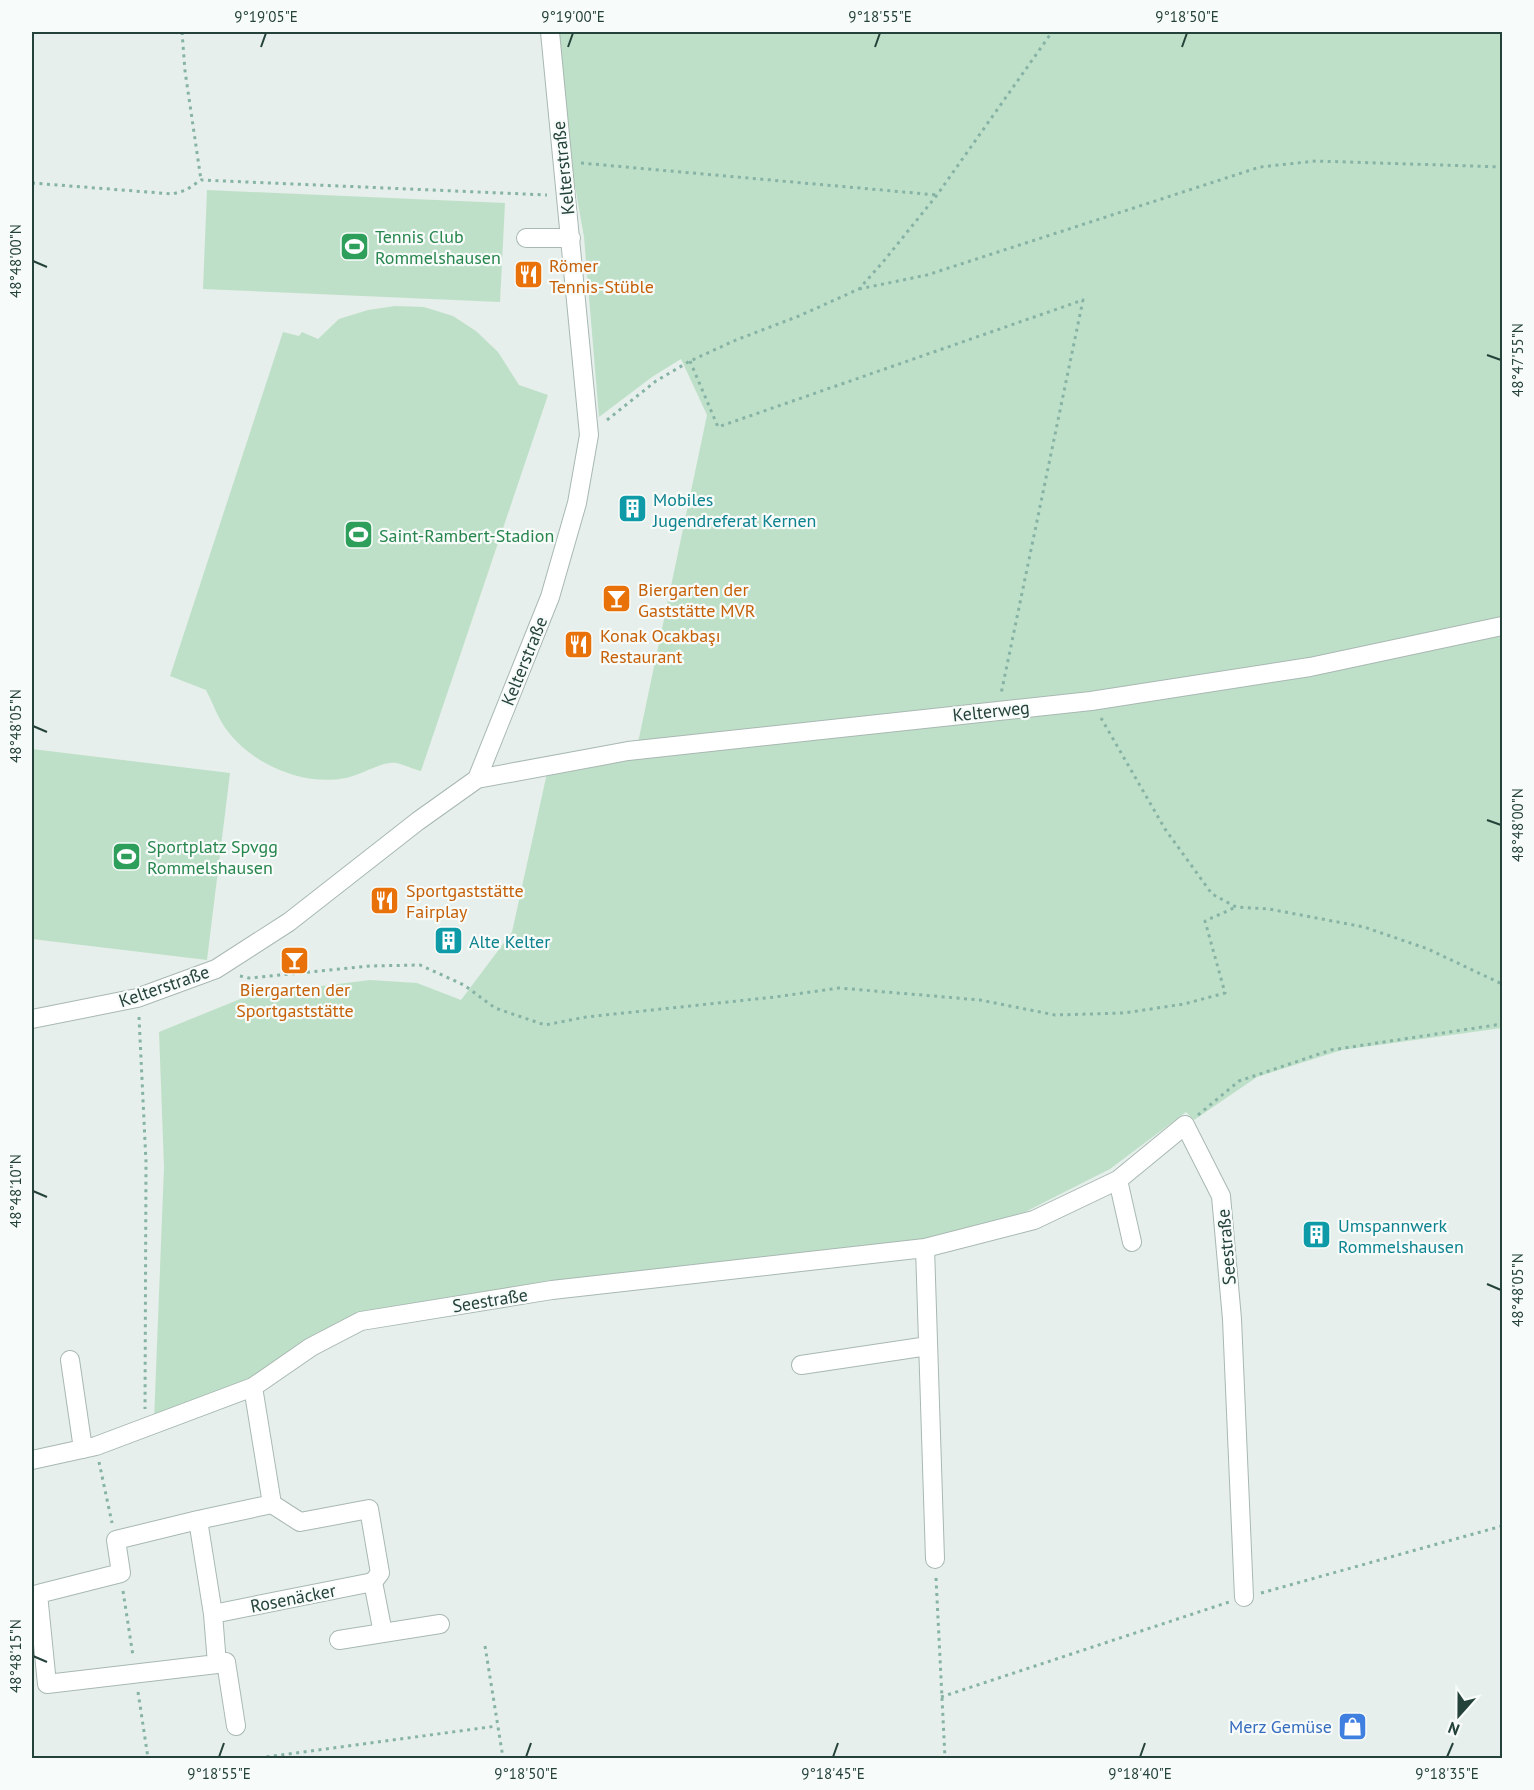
<svg xmlns="http://www.w3.org/2000/svg" width="1534" height="1790" font-family="'PT Sans',sans-serif">
<style>
.garden{fill:#bfe0c8}
.lines{fill:none;stroke-linecap:round;stroke-linejoin:round}
.minor-casing{stroke:#a8b8b2;stroke-width:20}
.path{stroke:#86b3a5;stroke-width:3;stroke-dasharray:3 4.5;stroke-linecap:butt}
.minor{stroke:#fff;stroke-width:18}
.ticks{fill:none;stroke:#24423a;stroke-width:2}
.labels{text-anchor:middle;dominant-baseline:central;stroke-width:4.5;stroke-linejoin:round;paint-order:stroke}
.street-label{font-size:18px;fill:#24423a;stroke:#f7fbf9}
.leisure-label{font-size:18px;fill:#27864d;stroke:#f7fbf9;text-anchor:start}
.food-label{font-size:18px;fill:#c56008;stroke:#f7fbf9;text-anchor:start}
.culture-label{font-size:18px;fill:#0d838f;stroke:#f7fbf9;text-anchor:start}
.shop-label{font-size:18px;fill:#366cbe;stroke:#f7fbf9;text-anchor:end}
.neatline{fill:none;stroke:#24423a;stroke-width:2}
.ticks-label{font-size:15px;text-anchor:middle;fill:#24423a}
</style>
<rect width="100%" height="100%" fill="#e6efeb"/>
<path class="garden" d="M 559,32 L 1502,32 L 1502,1028 L 1342,1050 L 1257,1077 L 1194,1120 L 1186,1112 L 1110,1169 L 1025,1212 L 919,1241 L 359,1315 L 250,1379 L 154,1421 L 164,1167 L 159,1032 L 250,995 L 370,980 L 417,983 L 461,1000 L 512,932 L 547,773 L 635,757 L 707,415 L 681,359 L 652,377 L 599,417 L 584,237 L 570,158 Z
M 207,190 L 505,203 L 500,302 L 203,289 Z
M 395,306 L 424,307 L 453,316 L 476,331 L 498,352 L 519,385 L 548,395 L 421,771 C 412,769 398,761 390,763 C 378,764 360,775 346,778 C 301,787 246,762 222,723 C 216,713 212,701 206,690 L 170,676 L 283,332 L 299,336 L 302,332 L 318,339 L 339,319 L 368,310 Z
M 32,749 L 230,773 L 207,960 L 32,939 Z"/>
<g class="lines">
<defs>
<path id="minor" d="M 526,238 L 571,238
M 477,779 L 628,751 L 1091,701 L 1310,667 L 1502,626
M 32,1019 L 137,998 L 216,969 L 289,922 L 418,821 L 477,779 L 550,597 L 577,503 L 589,435 L 550,32
M 1118,1180 L 1132,1242
M 925,1248 L 935,1559
M 70,1360 L 83,1449
M 801,1365 L 928,1346
M 32,1460 L 96,1446 L 253,1387 L 311,1347 L 361,1321 L 552,1290 L 925,1248 L 1034,1220 L 1118,1180 L 1185,1125 L 1221,1196 L 1232,1319 L 1244,1597
M 272,1504 L 300,1522 L 369,1509 L 380,1573 L 373,1582 L 383,1633 L 440,1624
M 38,1594 L 121,1573 L 116,1540 L 198,1520
M 32,1596 L 38,1594 L 47,1684 L 217,1664 L 213,1614 L 198,1520 L 272,1504 L 253,1387
M 213,1614 L 373,1582
M 339,1640 L 383,1633
M 217,1664 L 226,1662 L 236,1726"/>
</defs>
<use href="#minor" class="minor-casing"/>
<path class="path" d="M 182,32 L 185,71 L 201,180
M 581,163 L 937,195
M 32,183 L 173,194 L 186,190 L 201,180 L 547,195
M 859,289 L 927,275 L 1260,167 L 1316,161 L 1502,167
M 690,361 L 718,427 L 1083,300 L 1001,694
M 607,420 L 656,381 L 690,361 L 736,340 L 799,316 L 859,289 L 883,262 L 937,195 L 1052,32
M 1101,718 L 1165,829 L 1212,894 L 1236,907 L 1269,909 L 1364,927 L 1428,949 L 1502,984
M 240,976 L 249,978 L 370,966 L 420,965 L 464,985 L 495,1008 L 545,1025 L 586,1017 L 775,997 L 839,988 L 980,1000 L 1055,1015 L 1124,1013 L 1184,1004 L 1225,993 L 1205,921 L 1236,907
M 139,1017 L 146,1162 L 145,1409
M 1198,1115 L 1239,1081 L 1331,1050 L 1502,1024
M 99,1462 L 112,1523
M 936,1578 L 945,1758
M 123,1591 L 133,1656
M 1261,1593 L 1502,1526
M 485,1646 L 503,1758
M 138,1692 L 148,1758
M 941,1697 L 1229,1602
M 259,1758 L 497,1726"/>
<use href="#minor" class="minor"/>
</g>
<path class="ticks" d="M 261,47 L 266,33M 568,47 L 573,33M 875,47 L 880,33M 1182,47 L 1187,33M 33,261 L 47,267M 1487,355 L 1501,360M 33,726 L 47,732M 1487,820 L 1501,825M 33,1191 L 47,1197M 1487,1284 L 1501,1290M 33,1656 L 47,1662M 219,1757 L 224,1743M 526,1757 L 531,1743M 833,1757 L 838,1743M 1140,1757 L 1145,1743M 1447,1757 L 1453,1743"/>
<defs>
<symbol id="stadium-square" viewBox="-11 -11 22 22"><rect x="-9" y="-9" width="18" height="18" rx="4" fill="#2e9e5b" stroke="#f7fbf9"/><path d="M0-5a6.5 5 0 1 0 0 10a6.5 5 0 1 0 0-10ZM-3.5-1.8h7v3.6h-7Z" fill="#fff"/></symbol>
<symbol id="restaurant-square" viewBox="-11 -11 22 22"><rect x="-9" y="-9" width="18" height="18" rx="4" fill="#e8710a" stroke="#f7fbf9"/><path d="M-5-6h1v4h1v-4h1v4h1v-4h1v5L-1.5 .5V6h-2V.5L-5-1ZM5-6V6H3V1.5H1.5Q1.5-4 5-6Z" fill="#fff"/></symbol>
<symbol id="building-square" viewBox="-11 -11 22 22"><rect x="-9" y="-9" width="18" height="18" rx="4" fill="#0f9aa8" stroke="#f7fbf9"/><path d="M-4-6H4V6H1V3H-1V6H-4ZM-2.5-4.3h1.7v1.8h-1.7ZM.8-4.3h1.7v1.8H.8ZM-2.5-1h1.7V.8h-1.7ZM.8-1h1.7V.8H.8Z" fill="#fff"/></symbol>
<symbol id="bar-square" viewBox="-11 -11 22 22"><rect x="-9" y="-9" width="18" height="18" rx="4" fill="#e8710a" stroke="#f7fbf9"/><path d="M-6-5H6L.8 .8V4.5H3.5V6h-7V4.5H-.8V.8Z" fill="#fff"/></symbol>
<symbol id="shop-square" viewBox="-11 -11 22 22"><rect x="-9" y="-9" width="18" height="18" rx="4" fill="#3f7fe0" stroke="#f7fbf9"/><path d="M-5-2.5h2.3a2.7 3.5 0 0 1 5.4 0H5L5.5 6h-11ZM-1.5-2.5h3a1.5 2.3 0 0 0-3 0Z" fill="#fff"/></symbol>
</defs>
<g fill-rule="evenodd">
<use href="#stadium-square" x="338" y="230" width="33" height="33"/>
<use href="#restaurant-square" x="512" y="258" width="33" height="33"/>
<use href="#building-square" x="616" y="492" width="33" height="33"/>
<use href="#stadium-square" x="342" y="518" width="33" height="33"/>
<use href="#bar-square" x="600" y="582" width="33" height="33"/>
<use href="#restaurant-square" x="562" y="628" width="33" height="33"/>
<use href="#stadium-square" x="110" y="840" width="33" height="33"/>
<use href="#restaurant-square" x="368" y="884" width="33" height="33"/>
<use href="#building-square" x="432" y="924" width="33" height="33"/>
<use href="#bar-square" x="278" y="944" width="33" height="33"/>
<use href="#building-square" x="1300" y="1218" width="33" height="33"/>
<use href="#shop-square" x="1336" y="1710" width="33" height="33"/>
</g>
<g class="labels">
<g class="street-label">
<text transform="translate(563 168) rotate(-96)">Kelterstraße</text>
<text transform="translate(524 661) rotate(-68)">Kelterstraße</text>
<text transform="translate(991 711) rotate(-6)">Kelterweg</text>
<text transform="translate(164 986) rotate(-19)">Kelterstraße</text>
<text transform="translate(1226 1247) rotate(-95)">Seestraße</text>
<text transform="translate(490 1300) rotate(-9)">Seestraße</text>
<text transform="translate(293 1598) rotate(-11)">Rosenäcker</text>
</g>
<g class="leisure-label">
<text x="375" y="236">Tennis Club<tspan x="375" dy="21">Rommelshausen</tspan></text>
<text x="379" y="535">Saint-Rambert-Stadion</text>
<text x="147" y="846">Sportplatz Spvgg<tspan x="147" dy="21">Rommelshausen</tspan></text>
</g>
<g class="food-label">
<text x="549" y="265">Römer<tspan x="549" dy="21">Tennis-Stüble</tspan></text>
<text x="638" y="589">Biergarten der<tspan x="638" dy="21">Gaststätte MVR</tspan></text>
<text x="600" y="635">Konak Ocakbaşı<tspan x="600" dy="21">Restaurant</tspan></text>
<text x="406" y="890">Sportgaststätte<tspan x="406" dy="21">Fairplay</tspan></text>
<text x="295" y="989" text-anchor="middle">Biergarten der<tspan x="295" dy="21">Sportgaststätte</tspan></text>
</g>
<g class="culture-label">
<text x="653" y="499">Mobiles<tspan x="653" dy="21">Jugendreferat Kernen</tspan></text>
<text x="469" y="941">Alte Kelter</text>
<text x="1338" y="1225">Umspannwerk<tspan x="1338" dy="21">Rommelshausen</tspan></text>
</g>
<g class="shop-label">
<text x="1332" y="1726">Merz Gemüse</text>
</g>
</g>
<rect width="1534" height="1790" fill="none" stroke="#f7fbf9" stroke-width="66"/>
<g transform="translate(1459 1715) rotate(201)" stroke="#f7fbf9" stroke-width="4.5" paint-order="stroke">
<path d="M0-4.5L10 22L0 15L-10 22Z" fill="#24423a"/>
<text y="-9" font-size="16" font-weight="bold" text-anchor="middle" fill="#24423a">N</text>
</g>
<rect x="33" y="33" width="1468" height="1724" class="neatline"/>
<g class="ticks-label">
<text x="266" y="22">9°19'05"E</text>
<text x="573" y="22">9°19'00"E</text>
<text x="880" y="22">9°18'55"E</text>
<text x="1187" y="22">9°18'50"E</text>
<text transform="translate(16 261) rotate(-90)" y="5">48°48'00"N</text>
<text transform="translate(1518 360) rotate(-90)" y="5">48°47'55"N</text>
<text transform="translate(16 726) rotate(-90)" y="5">48°48'05"N</text>
<text transform="translate(1518 825) rotate(-90)" y="5">48°48'00"N</text>
<text transform="translate(16 1191) rotate(-90)" y="5">48°48'10"N</text>
<text transform="translate(1518 1290) rotate(-90)" y="5">48°48'05"N</text>
<text transform="translate(16 1656) rotate(-90)" y="5">48°48'15"N</text>
<text x="219" y="1779">9°18'55"E</text>
<text x="526" y="1779">9°18'50"E</text>
<text x="833" y="1779">9°18'45"E</text>
<text x="1140" y="1779">9°18'40"E</text>
<text x="1447" y="1779">9°18'35"E</text>
</g>
</svg>
